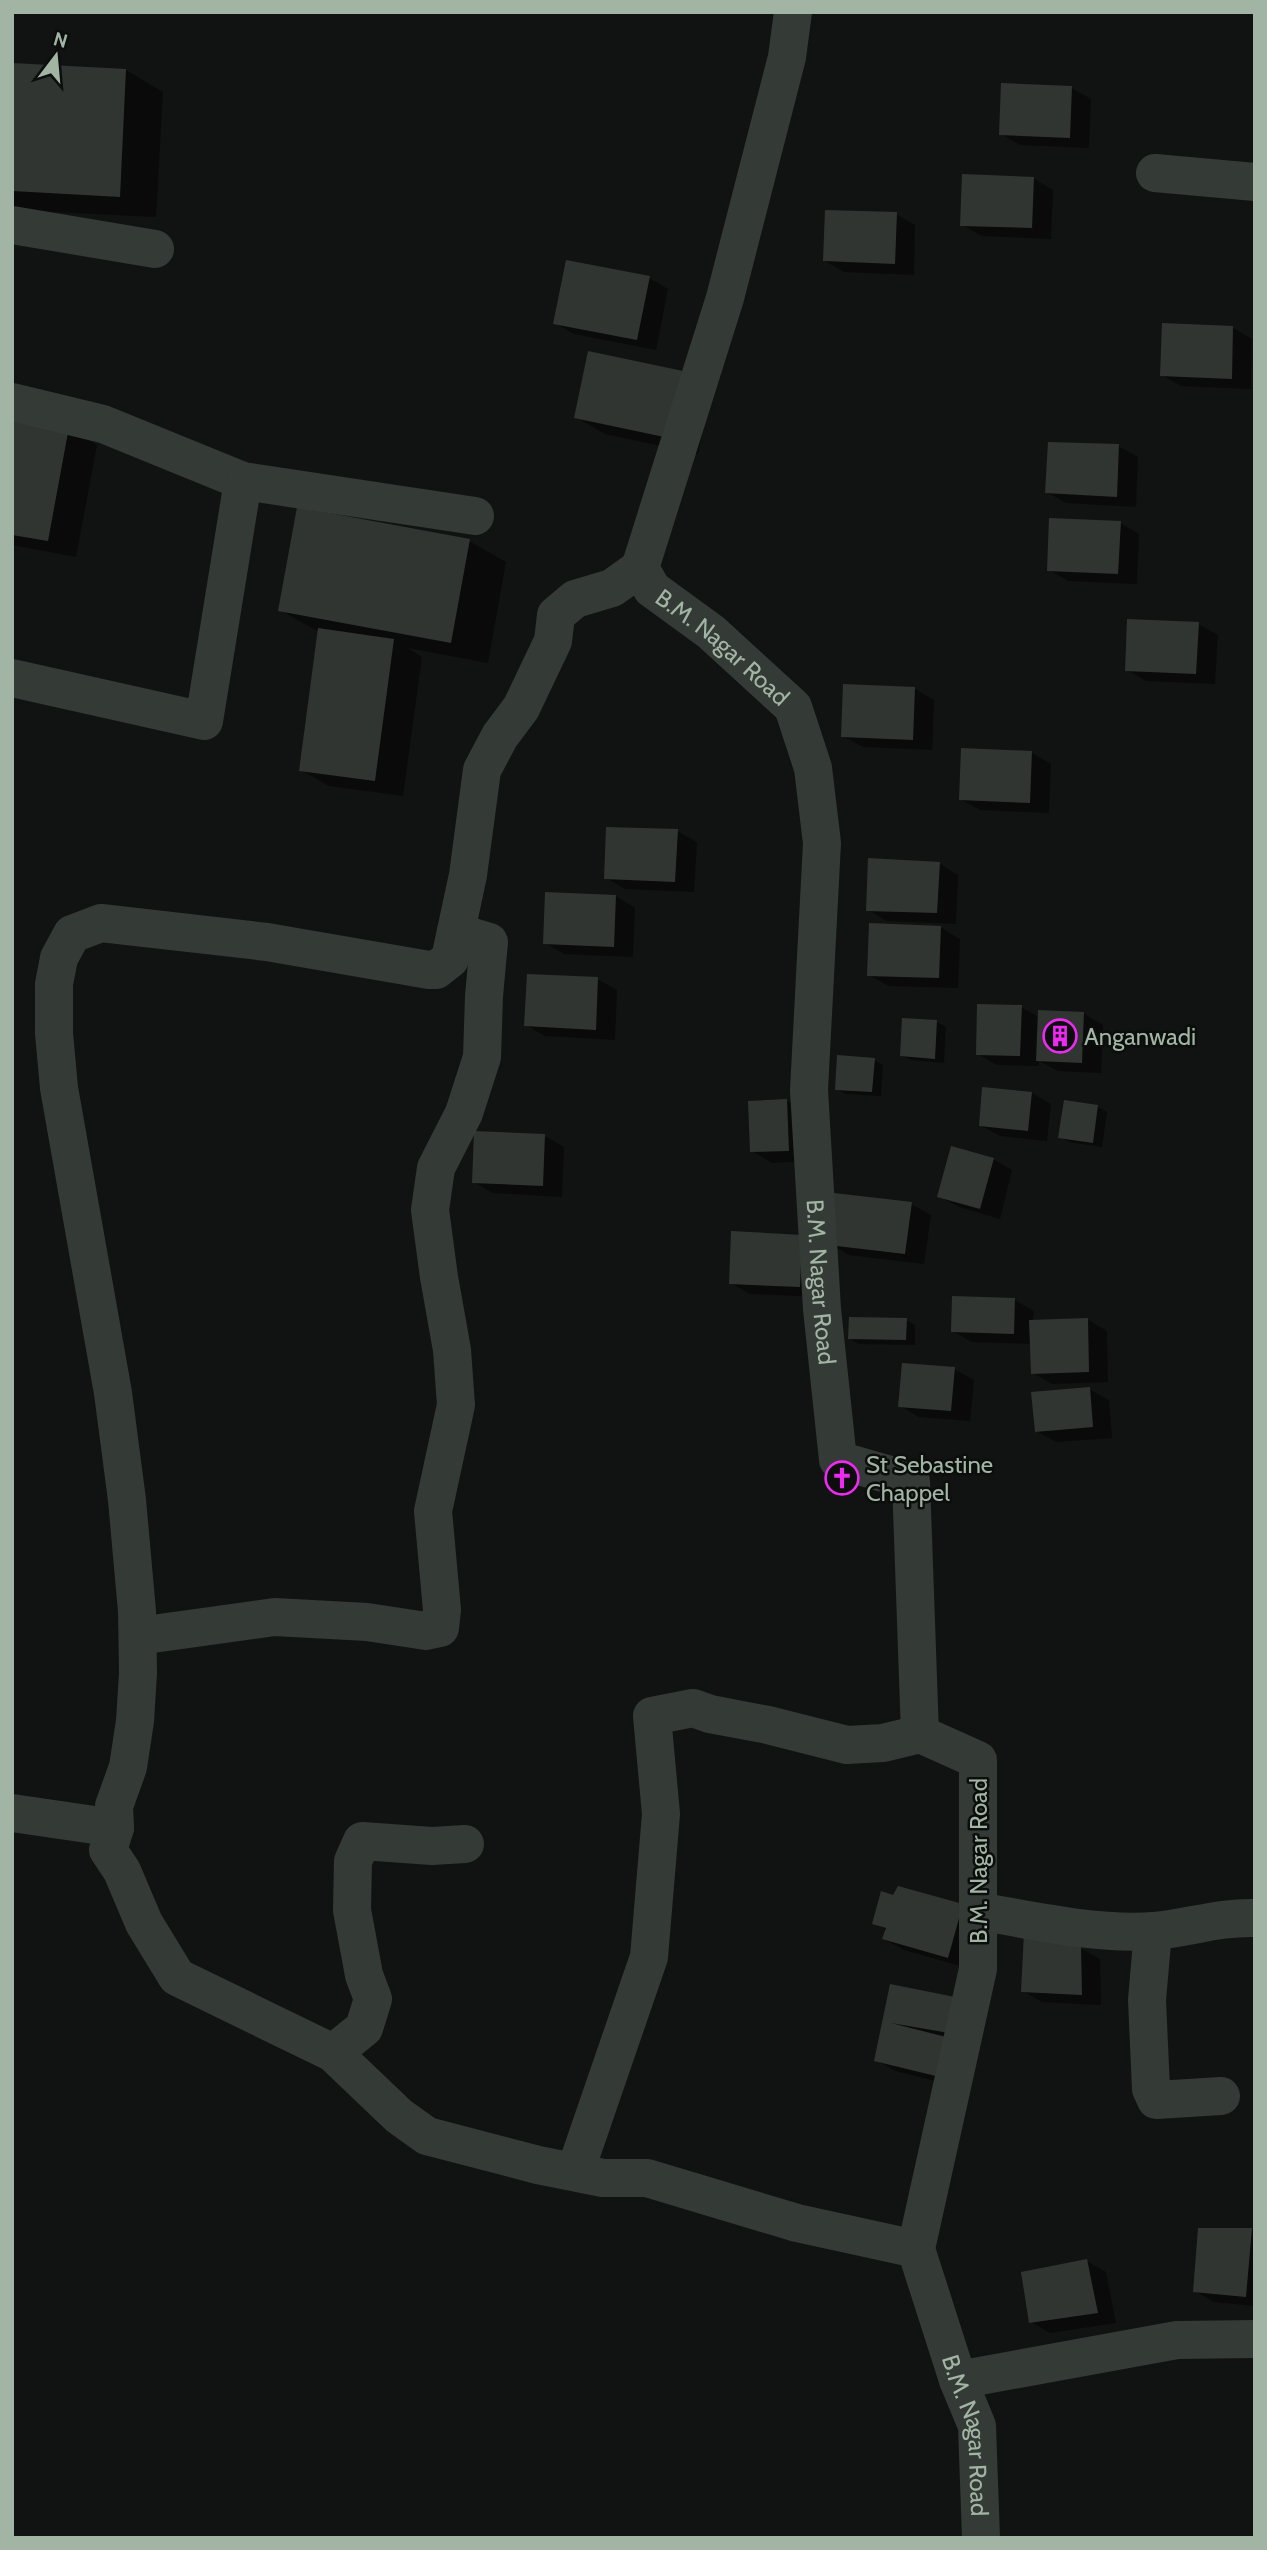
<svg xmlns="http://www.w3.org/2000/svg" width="1267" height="2550" font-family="Cabin,sans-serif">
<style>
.shadow{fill:#0007}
.building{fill:#313532}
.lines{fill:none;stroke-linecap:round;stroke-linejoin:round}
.minor{stroke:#343a35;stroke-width:38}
.labels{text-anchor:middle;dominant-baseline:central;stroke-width:5;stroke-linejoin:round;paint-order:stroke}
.street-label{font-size:24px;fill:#a2b4a3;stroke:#0c0e0d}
.poi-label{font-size:24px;fill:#a2b4a3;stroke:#0c0e0d;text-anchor:start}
</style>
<rect width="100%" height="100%" fill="#111312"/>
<path class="shadow" d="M 12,65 L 126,70 L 163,92 L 156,217 L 12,210 Z
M 1002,85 L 1072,88 L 1091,99 L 1089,148 L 1020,145 L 1001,134 Z
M 1033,178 L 1053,190 L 1051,239 L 982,236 L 962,225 Z
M 896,214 L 915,225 L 914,275 L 844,272 L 825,261 Z
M 649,278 L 668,289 L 656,350 L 574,334 L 555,323 Z
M 1233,328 L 1252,339 L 1251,389 L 1181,386 L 1162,375 Z
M 711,389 L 698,454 L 605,434 L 576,417 Z
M 12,418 L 69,429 L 97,445 L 76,557 L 12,545 Z
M 1118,446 L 1138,457 L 1136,507 L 1066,503 L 1047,492 Z
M 1120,523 L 1139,534 L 1137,584 L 1068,581 L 1049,570 Z
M 469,541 L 506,562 L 488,663 L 408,648 L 422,657 L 403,796 L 329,786 L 301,770 L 319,632 L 280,610 Z
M 1198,624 L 1218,635 L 1215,684 L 1146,681 L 1127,670 Z
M 915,689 L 934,700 L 932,750 L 863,747 L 843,736 Z
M 1032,753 L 1051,764 L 1049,813 L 980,810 L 960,799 Z
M 677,831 L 697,842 L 694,892 L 625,889 L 606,878 Z
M 939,863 L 958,875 L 956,924 L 887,921 L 868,910 Z
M 616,896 L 635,908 L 633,957 L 564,954 L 545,943 Z
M 940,927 L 960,939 L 958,988 L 889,986 L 869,975 Z
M 597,979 L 617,990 L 615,1040 L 545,1036 L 526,1025 Z
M 1021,1007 L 1039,1017 L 1083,1013 L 1103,1025 L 1101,1073 L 1058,1071 L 1039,1061 L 1039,1066 L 997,1065 L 978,1054 Z
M 937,1022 L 946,1027 L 944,1063 L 911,1060 L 901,1055 Z
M 874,1060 L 883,1065 L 881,1096 L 846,1094 L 837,1089 Z
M 1032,1093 L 1051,1104 L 1047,1141 L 1000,1136 L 980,1125 Z
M 787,1101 L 806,1112 L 808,1161 L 772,1163 L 752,1151 Z
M 1066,1102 L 1098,1107 L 1107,1112 L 1102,1147 L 1069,1142 L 1060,1137 Z
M 545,1136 L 564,1147 L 562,1197 L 493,1193 L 474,1182 Z
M 993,1159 L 1012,1170 L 1000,1219 L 959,1207 L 939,1196 Z
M 911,1204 L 931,1215 L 924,1264 L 849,1255 L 830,1244 Z
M 801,1236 L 819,1297 L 750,1294 L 731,1283 Z
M 1014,1300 L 1034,1311 L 1033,1321 L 1088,1320 L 1107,1331 L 1108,1382 L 1052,1384 L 1033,1373 L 1032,1344 L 972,1342 L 952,1331 Z
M 906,1320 L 915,1325 L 915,1345 L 859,1344 L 849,1338 Z
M 954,1369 L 974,1380 L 970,1421 L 919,1417 L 900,1406 Z
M 1089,1389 L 1109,1400 L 1112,1438 L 1056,1442 L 1036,1431 Z
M 982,1917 L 968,1968 L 904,1950 L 884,1939 L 887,1930 L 874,1923 Z
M 1080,1948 L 1100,1959 L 1101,2005 L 1042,2002 L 1023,1991 Z
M 892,1986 L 968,2043 L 963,2088 L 895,2071 L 876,2060 Z
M 1251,2230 L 1255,2232 L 1255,2306 L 1214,2302 L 1195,2291 Z
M 1087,2261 L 1106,2272 L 1116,2323 L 1050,2333 L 1031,2322 Z"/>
<path class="building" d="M 12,63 L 126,69 L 120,197 L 12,191 Z
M 1001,83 L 1072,86 L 1070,138 L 999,135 Z
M 962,174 L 1034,177 L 1032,228 L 960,226 Z
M 825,210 L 897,212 L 895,264 L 823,261 Z
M 566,260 L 650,276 L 637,340 L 553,324 Z
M 1162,323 L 1233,326 L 1232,379 L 1160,376 Z
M 588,351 L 683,371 L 669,438 L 574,418 Z
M 12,416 L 69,427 L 48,541 L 12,535 Z
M 1048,442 L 1119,444 L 1117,497 L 1045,493 Z
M 297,507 L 470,539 L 451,643 L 278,611 Z
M 1049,518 L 1121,521 L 1118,574 L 1047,571 Z
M 1127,619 L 1199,622 L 1196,674 L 1125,671 Z
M 318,628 L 394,639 L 375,781 L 299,771 Z
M 843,684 L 915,687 L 913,740 L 841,737 Z
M 961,748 L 1032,751 L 1030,803 L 959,800 Z
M 606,827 L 678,829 L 675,882 L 604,879 Z
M 868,858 L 940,862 L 937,913 L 866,911 Z
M 545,892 L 616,895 L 614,947 L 543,944 Z
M 869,923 L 941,926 L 939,978 L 867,976 Z
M 527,974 L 598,977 L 596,1030 L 524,1026 Z
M 977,1004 L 1022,1005 L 1020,1056 L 976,1055 Z
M 1038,1010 L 1084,1012 L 1082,1063 L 1036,1061 Z
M 902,1018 L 937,1020 L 935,1059 L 900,1056 Z
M 837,1055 L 875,1058 L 872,1092 L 835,1090 Z
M 982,1087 L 1032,1092 L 1028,1131 L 979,1126 Z
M 787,1099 L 789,1151 L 750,1152 L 748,1101 Z
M 1064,1100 L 1098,1105 L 1093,1143 L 1058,1138 Z
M 474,1131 L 545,1134 L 543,1186 L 472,1183 Z
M 951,1146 L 994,1158 L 980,1209 L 937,1197 Z
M 834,1193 L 912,1202 L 905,1254 L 828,1245 Z
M 731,1231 L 802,1235 L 800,1287 L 729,1284 Z
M 952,1296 L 1015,1298 L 1014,1334 L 951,1332 Z
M 849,1317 L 907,1318 L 906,1340 L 848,1339 Z
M 1088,1318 L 1089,1372 L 1031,1374 L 1029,1320 Z
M 902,1363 L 955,1367 L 951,1411 L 898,1407 Z
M 1090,1387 L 1093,1427 L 1035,1432 L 1031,1392 Z
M 898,1886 L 963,1904 L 948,1958 L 882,1939 L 886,1928 L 872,1924 L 881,1891 L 893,1895 Z
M 1024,1933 L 1081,1946 L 1082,1995 L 1021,1992 Z
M 890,1984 L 955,1997 L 949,2033 L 891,2023 L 954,2039 L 944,2078 L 874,2061 Z
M 1198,2228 L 1252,2228 L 1246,2297 L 1193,2292 Z
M 1087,2259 L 1098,2313 L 1029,2323 L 1021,2272 Z"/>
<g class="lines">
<g class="minor">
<path id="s1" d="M 793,12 L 787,57 L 725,298 L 640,568 L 652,589 L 711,632 L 793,707 L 813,768 L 822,843 L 809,1090 L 822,1309 L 838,1460 L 911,1481 L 920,1734 L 978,1760 L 978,1969 L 916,2249 L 958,2380 L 977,2426 L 981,2538"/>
<path d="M 1155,173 L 1255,182"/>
<path d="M 12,225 L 155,249"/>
<path d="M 12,402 L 103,424 L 243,481 L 475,516"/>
<path d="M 640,568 L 612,588 L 575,599 L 556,615 L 553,641 L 521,708 L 500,736 L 482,770 L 468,875 L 450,959 L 436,970 L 429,970 L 267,942 L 101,923 L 72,934 L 59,958 L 54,984 L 54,1033 L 59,1088 L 113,1393 L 127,1500 L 137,1611 L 138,1673 L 135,1721 L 128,1767 L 114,1806 L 115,1828 L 108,1850 L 122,1871 L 144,1923 L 177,1977 L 333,2053 L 399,2116 L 427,2136 L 538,2165 L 603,2178 L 647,2178 L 797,2223 L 916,2249"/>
<path d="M 12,678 L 204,721 L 243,481"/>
<path d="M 138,1636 L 275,1617 L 367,1622 L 426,1631 L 440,1628 L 442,1610 L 433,1511 L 456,1405 L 452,1350 L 439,1277 L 430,1210 L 436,1168 L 464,1113 L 482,1057 L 484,996 L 489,942 L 456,932"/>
<path d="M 12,1813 L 115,1828"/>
<path d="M 978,1911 C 1035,1921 1096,1935 1154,1931 C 1189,1928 1218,1917 1255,1918"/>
<path d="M 1153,1931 L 1147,2000 L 1151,2089 L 1156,2100 L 1221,2096"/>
<path d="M 333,2053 L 364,2028 L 373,1999 L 364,1975 L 352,1910 L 353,1861 L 362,1841 L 432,1846 L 465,1844"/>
<path d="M 575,2172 L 649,1957 L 661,1814 L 652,1716 L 693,1708 L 710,1714 L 768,1725 L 847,1745 L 883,1743 L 920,1734"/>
<path d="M 958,2380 L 1177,2340 L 1255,2339"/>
</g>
</g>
<defs>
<symbol id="building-ring" viewBox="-11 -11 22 22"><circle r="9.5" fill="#0c0e0d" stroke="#ee2af2" stroke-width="1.5"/><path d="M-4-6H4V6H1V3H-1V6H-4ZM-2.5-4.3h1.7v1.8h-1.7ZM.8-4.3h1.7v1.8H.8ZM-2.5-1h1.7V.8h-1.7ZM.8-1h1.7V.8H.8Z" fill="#ee2af2"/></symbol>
<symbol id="church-ring" viewBox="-11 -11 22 22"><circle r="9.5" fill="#0c0e0d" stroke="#ee2af2" stroke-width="1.5"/><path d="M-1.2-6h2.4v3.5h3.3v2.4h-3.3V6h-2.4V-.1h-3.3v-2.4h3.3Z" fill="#ee2af2"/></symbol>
</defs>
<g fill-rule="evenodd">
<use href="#building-ring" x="1041" y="1017" width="38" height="38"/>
<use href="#church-ring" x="823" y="1459" width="38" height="38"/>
</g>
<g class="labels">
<g class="street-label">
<text stroke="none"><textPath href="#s1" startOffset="693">B.M. Nagar Road</textPath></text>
<text stroke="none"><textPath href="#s1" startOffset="1365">B.M. Nagar Road</textPath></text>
<text transform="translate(978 1861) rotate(-90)">B.M. Nagar Road</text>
<text stroke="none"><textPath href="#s1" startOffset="2627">B.M. Nagar Road</textPath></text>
</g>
<g class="poi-label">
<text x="1084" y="1036">Anganwadi</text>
<text x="866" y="1464">St Sebastine<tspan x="866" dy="28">Chappel</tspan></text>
</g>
</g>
<rect width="1267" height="2550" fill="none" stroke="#a2b4a3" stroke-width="28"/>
<g transform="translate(56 56) rotate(16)" stroke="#0c0e0d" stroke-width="5" paint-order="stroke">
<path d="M0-5L12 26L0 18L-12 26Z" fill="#a2b4a3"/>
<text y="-10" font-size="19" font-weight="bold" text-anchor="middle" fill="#a2b4a3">N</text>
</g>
</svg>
